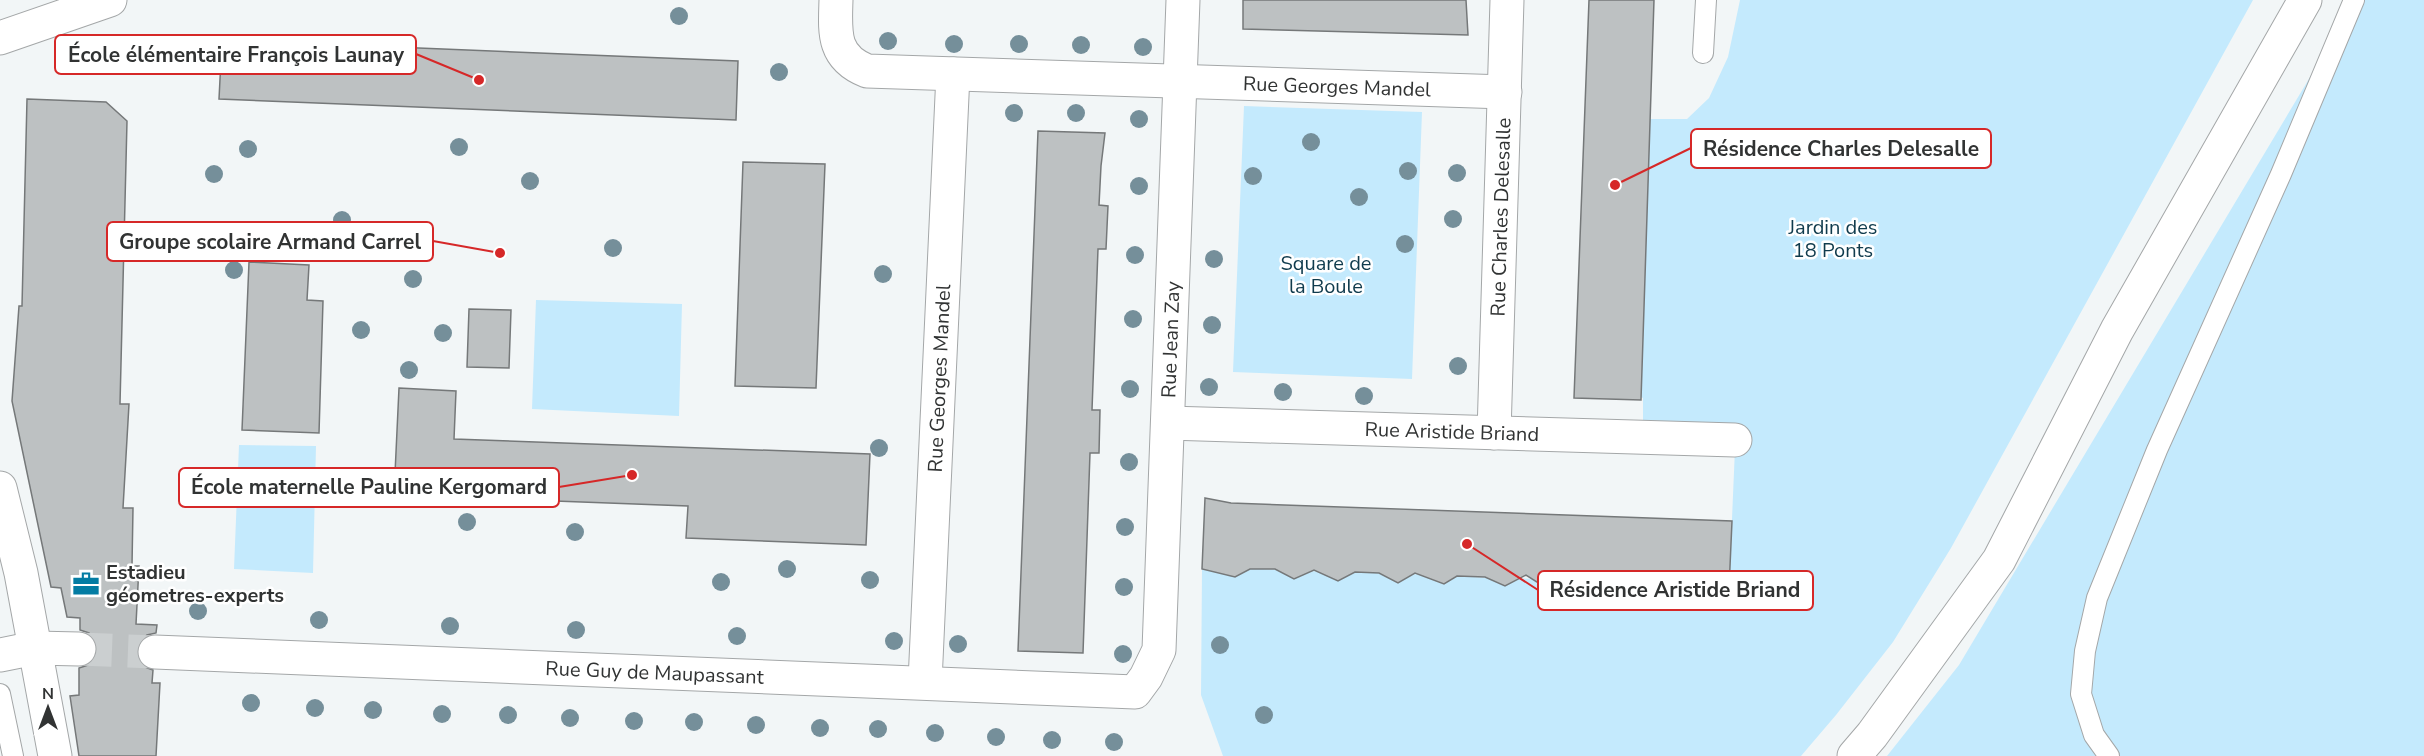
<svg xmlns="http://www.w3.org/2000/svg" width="2424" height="756" font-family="'Nunito Sans',sans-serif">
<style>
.green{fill:#c4eafd}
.building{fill:#bdc1c2;stroke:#757879;stroke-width:1.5}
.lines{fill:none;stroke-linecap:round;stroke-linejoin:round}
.street-tunnel{stroke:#cbcfd0;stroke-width:33;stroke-dasharray:33 16;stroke-linecap:butt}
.lane-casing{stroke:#a4a7a8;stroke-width:22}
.street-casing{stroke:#a4a7a8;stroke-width:35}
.secondary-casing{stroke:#a4a7a8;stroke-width:35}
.primary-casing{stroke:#a4a7a8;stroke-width:35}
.highway-casing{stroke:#a4a7a8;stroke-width:35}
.lane{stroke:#fff;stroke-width:20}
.street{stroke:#fff;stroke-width:33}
.secondary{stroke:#fff;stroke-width:33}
.primary{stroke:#fff;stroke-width:33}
.highway{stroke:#fff;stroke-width:33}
.tree{fill:#758f9a}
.labels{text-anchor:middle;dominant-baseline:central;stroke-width:5;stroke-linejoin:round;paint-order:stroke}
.street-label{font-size:20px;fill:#313333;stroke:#fff}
.park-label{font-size:20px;fill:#0f3b4d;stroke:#fff}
.poi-label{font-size:20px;font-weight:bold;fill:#313333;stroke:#fff;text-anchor:start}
.leader{fill:none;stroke:#d62828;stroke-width:2}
.callout-dot{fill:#d62828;stroke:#fff;stroke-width:2}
.callout{fill:#fff;stroke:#d62828;stroke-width:2}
.callout-label{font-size:21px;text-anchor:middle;font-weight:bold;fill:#313333}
</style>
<rect width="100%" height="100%" fill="#f2f6f7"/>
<path class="green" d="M 1740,0 L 2253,0 L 1951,548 L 1893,642 L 1836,715 L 1801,756 L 1223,756 L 1201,695 L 1202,569 L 1233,576 L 1240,574 L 1244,568 L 1284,570 L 1288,576 L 1294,579 L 1301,576 L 1304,571 L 1389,573 L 1396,582 L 1404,580 L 1408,574 L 1434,575 L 1437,582 L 1446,583 L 1453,576 L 1494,578 L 1498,583 C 1504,586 1511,586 1514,578 L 1538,579 L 1550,587 L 1557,580 L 1599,581 L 1606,589 L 1613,588 L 1618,584 L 1638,590 L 1645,583 L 1686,584 L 1689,590 L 1695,592 L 1703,590 L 1705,585 L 1725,585 L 1725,588 L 1729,589 L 1736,425 L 1643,420 L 1643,398 L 1641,397 L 1650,119 L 1687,119 L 1709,98 L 1728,57 Z
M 2356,0 L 2424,0 L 2424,756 L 1887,756 L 1959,665 Z
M 1244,106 L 1422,112 L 1412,379 L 1233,372 Z
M 536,300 L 682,304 L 679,416 L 532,409 Z
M 239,445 L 316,446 L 313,573 L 234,569 Z"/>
<path class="building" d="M 1243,0 L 1466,0 L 1468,35 L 1243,29 Z
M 1589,0 L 1654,0 L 1641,400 L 1574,398 Z
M 222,40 L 738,61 L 736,120 L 219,99 Z
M 27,99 L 106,102 L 127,121 L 120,404 L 129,404 L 123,508 L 133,508 L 132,566 L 139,566 L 136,624 L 157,625 L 156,633 L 147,635 L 140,642 L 136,652 L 139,661 L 145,667 L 153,670 L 152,683 L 160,683 L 156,756 L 79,756 L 70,696 L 79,695 L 79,668 L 88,665 L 95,659 L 98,649 L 95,640 L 89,633 L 80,630 L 80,618 L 67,617 L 61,588 L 51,587 L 12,401 L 19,306 L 22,306 Z
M 1038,131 L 1105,133 L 1101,166 L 1099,205 L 1108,206 L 1106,249 L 1098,249 L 1092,410 L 1100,410 L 1099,453 L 1090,453 L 1083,653 L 1018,651 Z
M 743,162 L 825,164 L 816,388 L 735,386 Z
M 249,262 L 309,265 L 307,300 L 323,301 L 319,433 L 242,430 Z
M 469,309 L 511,310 L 509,368 L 467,367 Z
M 399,388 L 456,391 L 454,439 L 870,454 L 866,545 L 686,538 L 688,506 L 394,495 Z
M 1205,498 L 1231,503 L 1732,521 L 1729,589 L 1709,585 L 1696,594 L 1680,584 L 1652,583 L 1636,591 L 1621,586 L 1605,590 L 1596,581 L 1560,580 L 1548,589 L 1526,575 L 1505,586 L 1485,577 L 1457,576 L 1444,584 L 1415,573 L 1398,583 L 1379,573 L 1355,572 L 1338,581 L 1314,570 L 1294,579 L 1275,569 L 1250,569 L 1235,577 L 1202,569 Z"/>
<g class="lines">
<path class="street-tunnel" d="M 79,649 L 155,652"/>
<defs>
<path id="lane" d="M 1703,53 L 1706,0
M 0,694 L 13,756
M 2109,756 L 2094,735 L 2081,694 L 2085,651 L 2097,598 L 2157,450 L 2281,174 L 2354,0"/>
<g id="street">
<path id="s1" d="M 836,0 C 835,32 832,57 867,71 L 1505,92"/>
<path id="s2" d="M 1168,423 L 1735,440"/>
<path id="s3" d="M 1494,433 L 1507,0"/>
<path id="s4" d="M 155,652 L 1135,692 L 1146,677 L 1159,650 L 1183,0"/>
<path d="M 0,655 L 35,648 L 79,649"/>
<path id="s5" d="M 925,682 L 953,74"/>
</g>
<path id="secondary" d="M 0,488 L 21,573 L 55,756"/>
<path id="primary" d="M 0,38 L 110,0"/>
<path id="highway" d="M 1854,756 L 1872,735 L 1999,560 L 2117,330 L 2305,0"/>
</defs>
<use href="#lane" class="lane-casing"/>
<use href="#street" class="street-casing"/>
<use href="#secondary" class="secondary-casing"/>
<use href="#primary" class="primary-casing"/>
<use href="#highway" class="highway-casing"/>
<use href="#lane" class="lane"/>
<use href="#street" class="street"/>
<use href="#secondary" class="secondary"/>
<use href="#primary" class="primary"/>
<use href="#highway" class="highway"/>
</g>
<g class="tree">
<circle cx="679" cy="16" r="9"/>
<circle cx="888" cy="41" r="9"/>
<circle cx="954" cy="44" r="9"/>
<circle cx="1019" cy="44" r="9"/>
<circle cx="1081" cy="45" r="9"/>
<circle cx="1143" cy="47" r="9"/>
<circle cx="779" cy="72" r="9"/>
<circle cx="1014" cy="113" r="9"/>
<circle cx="1076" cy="113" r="9"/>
<circle cx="1139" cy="119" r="9"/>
<circle cx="1311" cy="142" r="9"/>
<circle cx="459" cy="147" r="9"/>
<circle cx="248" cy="149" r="9"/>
<circle cx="1408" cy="171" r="9"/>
<circle cx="1457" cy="173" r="9"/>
<circle cx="214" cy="174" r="9"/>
<circle cx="1253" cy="176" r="9"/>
<circle cx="530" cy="181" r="9"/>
<circle cx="1139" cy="186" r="9"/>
<circle cx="1359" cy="197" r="9"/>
<circle cx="1453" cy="219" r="9"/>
<circle cx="342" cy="220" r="9"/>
<circle cx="1405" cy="244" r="9"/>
<circle cx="613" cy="248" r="9"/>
<circle cx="1135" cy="255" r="9"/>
<circle cx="1214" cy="259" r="9"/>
<circle cx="234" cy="270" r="9"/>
<circle cx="883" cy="274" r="9"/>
<circle cx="413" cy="279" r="9"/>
<circle cx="1133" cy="319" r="9"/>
<circle cx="1212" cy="325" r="9"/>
<circle cx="361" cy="330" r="9"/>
<circle cx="443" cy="333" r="9"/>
<circle cx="1458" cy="366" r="9"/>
<circle cx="409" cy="370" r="9"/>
<circle cx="1209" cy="387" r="9"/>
<circle cx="1130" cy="389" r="9"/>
<circle cx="1283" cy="392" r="9"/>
<circle cx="1364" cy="396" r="9"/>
<circle cx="879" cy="448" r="9"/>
<circle cx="1129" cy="462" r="9"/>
<circle cx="467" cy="522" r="9"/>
<circle cx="1125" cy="527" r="9"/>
<circle cx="575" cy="532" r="9"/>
<circle cx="787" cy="569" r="9"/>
<circle cx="870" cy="580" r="9"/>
<circle cx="721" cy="582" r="9"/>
<circle cx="1124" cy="587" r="9"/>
<circle cx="198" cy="611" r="9"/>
<circle cx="319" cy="620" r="9"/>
<circle cx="450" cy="626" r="9"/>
<circle cx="576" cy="630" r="9"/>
<circle cx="737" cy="636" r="9"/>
<circle cx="894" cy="641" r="9"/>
<circle cx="958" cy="644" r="9"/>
<circle cx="1220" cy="645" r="9"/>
<circle cx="1123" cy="654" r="9"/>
<circle cx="251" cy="703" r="9"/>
<circle cx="315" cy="708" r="9"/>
<circle cx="373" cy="710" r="9"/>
<circle cx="442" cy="714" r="9"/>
<circle cx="508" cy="715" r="9"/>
<circle cx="1264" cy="715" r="9"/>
<circle cx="570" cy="718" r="9"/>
<circle cx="634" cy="721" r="9"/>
<circle cx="694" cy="722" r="9"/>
<circle cx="756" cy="725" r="9"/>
<circle cx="820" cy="728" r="9"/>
<circle cx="878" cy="729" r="9"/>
<circle cx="935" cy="733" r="9"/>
<circle cx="996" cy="737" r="9"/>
<circle cx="1052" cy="740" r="9"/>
<circle cx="1114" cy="742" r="9"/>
</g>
<defs>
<symbol id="office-bare" viewBox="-9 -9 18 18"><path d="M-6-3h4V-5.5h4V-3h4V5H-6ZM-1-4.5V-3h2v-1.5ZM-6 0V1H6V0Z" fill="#037ca3" stroke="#fff" stroke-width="2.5" paint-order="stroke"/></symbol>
</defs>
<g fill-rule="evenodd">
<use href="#office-bare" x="67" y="565" width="38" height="38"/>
</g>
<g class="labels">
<g class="street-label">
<text stroke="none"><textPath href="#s1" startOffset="555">Rue Georges Mandel</textPath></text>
<text stroke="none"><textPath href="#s3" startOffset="216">Rue Charles Delesalle</textPath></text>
<text stroke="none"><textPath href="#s4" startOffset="1340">Rue Jean Zay</textPath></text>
<text stroke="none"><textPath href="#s5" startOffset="304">Rue Georges Mandel</textPath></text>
<text stroke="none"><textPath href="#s2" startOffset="284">Rue Aristide Briand</textPath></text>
<text stroke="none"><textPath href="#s4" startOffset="500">Rue Guy de Maupassant</textPath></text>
</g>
<g class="park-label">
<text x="1833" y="227">Jardin des<tspan x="1833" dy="23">18 Ponts</tspan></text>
<text x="1326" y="263">Square de<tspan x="1326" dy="23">la Boule</tspan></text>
</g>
<g class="poi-label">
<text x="106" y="572">Estadieu<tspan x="106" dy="23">géometres-experts</tspan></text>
</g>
</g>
<path class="leader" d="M479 80L416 54M1615 185L1691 148M500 253L433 241M632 475L559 487M1467 544L1538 590"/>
<g class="callout-dot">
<circle cx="479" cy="80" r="6"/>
<circle cx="1615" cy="185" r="6"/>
<circle cx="500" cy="253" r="6"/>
<circle cx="632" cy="475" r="6"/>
<circle cx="1467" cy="544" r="6"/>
</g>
<g class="callout">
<rect x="55" y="35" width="361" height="39" rx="6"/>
<rect x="1691" y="129" width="300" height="39" rx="6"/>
<rect x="107" y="222" width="326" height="39" rx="6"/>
<rect x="179" y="468" width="380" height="39" rx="6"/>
<rect x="1538" y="571" width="275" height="39" rx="6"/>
</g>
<g class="callout-label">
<text x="236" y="62">École élémentaire François Launay</text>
<text x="1841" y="156">Résidence Charles Delesalle</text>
<text x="270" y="249">Groupe scolaire Armand Carrel</text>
<text x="369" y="494">École maternelle Pauline Kergomard</text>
<text x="1675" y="597">Résidence Aristide Briand</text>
</g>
<g transform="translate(48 708)" stroke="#ffffff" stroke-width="4.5" paint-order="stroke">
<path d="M0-4.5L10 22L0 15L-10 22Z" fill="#313333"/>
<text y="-9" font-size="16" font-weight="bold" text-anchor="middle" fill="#313333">N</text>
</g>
</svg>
